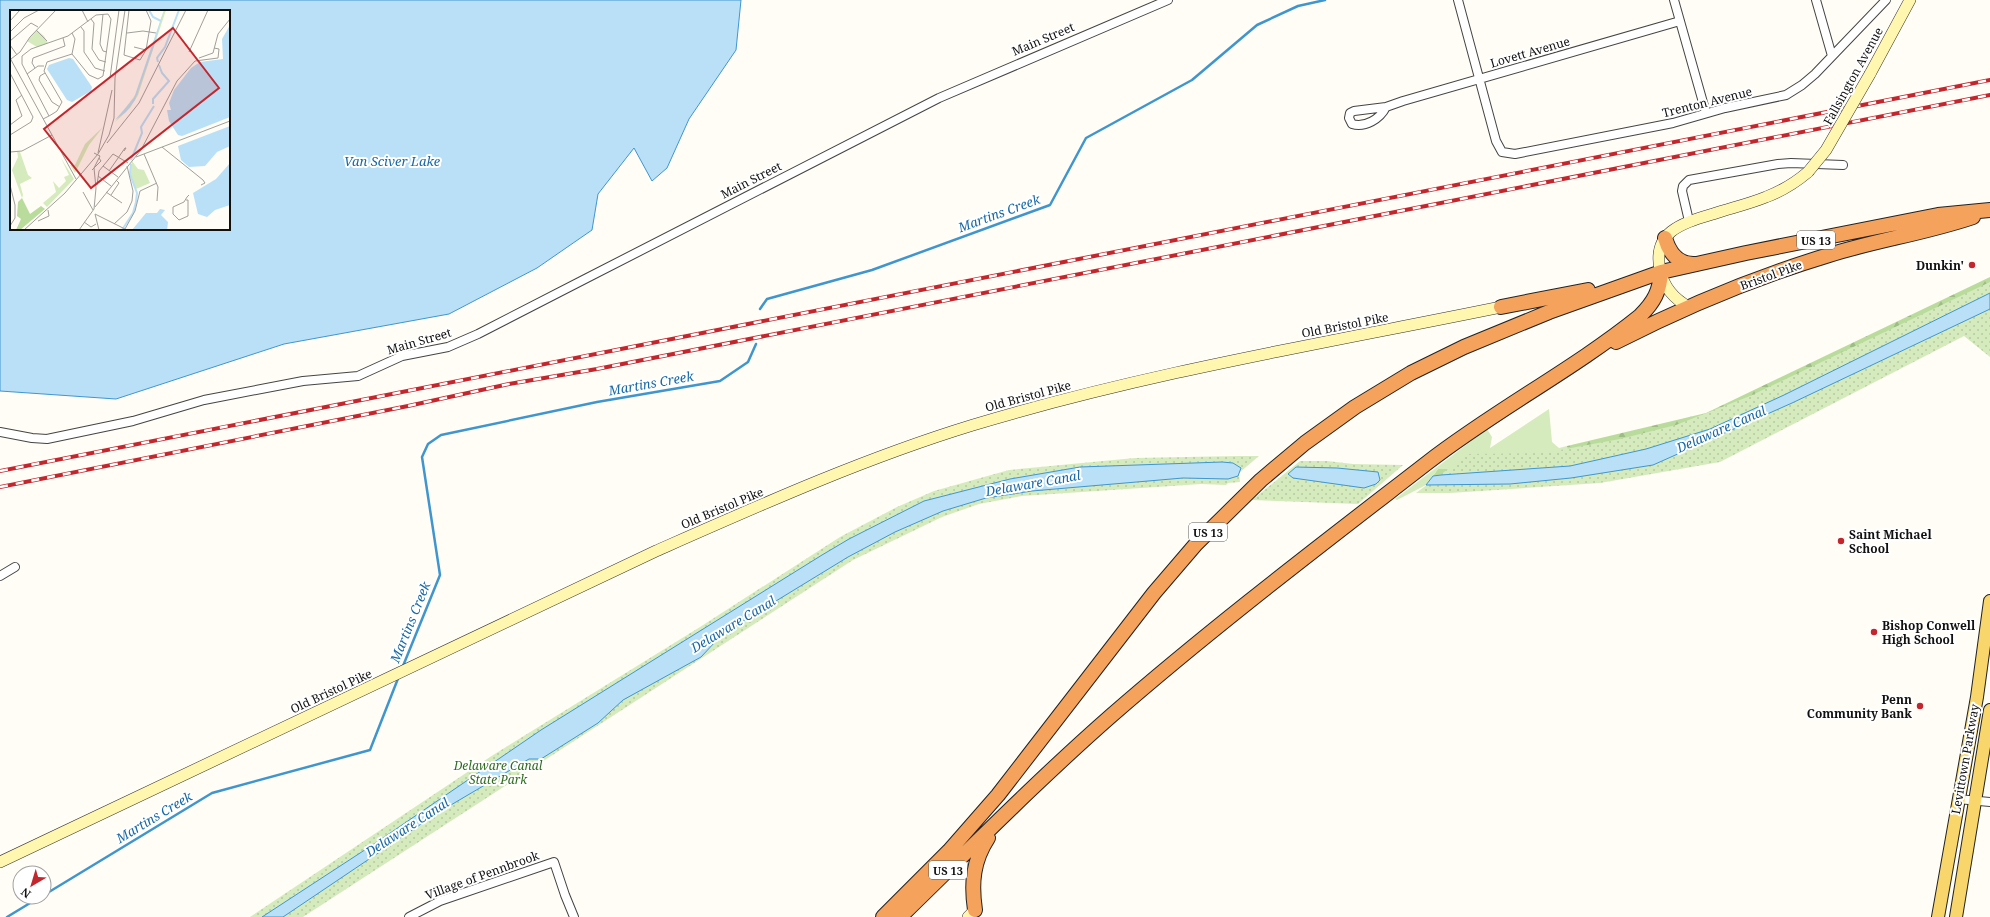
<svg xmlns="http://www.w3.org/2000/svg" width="1990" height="917" font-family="'Noto Serif',serif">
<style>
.grass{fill:#d5ebbd}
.forest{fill:url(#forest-firs)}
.park{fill:url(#park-dots)}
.water{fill:#b9e0f7;stroke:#3f96cf;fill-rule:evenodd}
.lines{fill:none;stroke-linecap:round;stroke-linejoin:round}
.stream{stroke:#3f96cf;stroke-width:2.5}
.street-casing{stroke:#444;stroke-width:10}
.secondary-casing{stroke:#333;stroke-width:12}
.primary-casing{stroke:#222;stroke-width:14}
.highway-casing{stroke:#222;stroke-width:16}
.street{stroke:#fff;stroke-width:8}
.secondary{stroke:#fff6b0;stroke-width:11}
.primary{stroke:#f9d66b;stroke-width:12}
.highway{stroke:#f5a25d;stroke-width:14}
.rail-casing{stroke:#c4262e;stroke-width:4}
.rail{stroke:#fff;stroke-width:2.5;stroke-dasharray:8;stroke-linecap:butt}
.secondary-bridge-casing{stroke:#333;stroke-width:12;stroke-linecap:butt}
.secondary-bridge{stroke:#fff6b0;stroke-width:11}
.poi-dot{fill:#c4262e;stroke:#fff;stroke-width:1.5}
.labels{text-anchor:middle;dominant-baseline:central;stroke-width:4;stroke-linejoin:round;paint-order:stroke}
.shield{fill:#fff;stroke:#585858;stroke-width:1}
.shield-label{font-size:11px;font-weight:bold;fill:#111}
.street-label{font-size:12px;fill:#111;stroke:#fff}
.poi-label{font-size:12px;font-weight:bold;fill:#111;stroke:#fff;text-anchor:end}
.park-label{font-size:12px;font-style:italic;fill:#2f6b1f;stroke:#fff}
.water-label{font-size:13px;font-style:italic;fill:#1768a6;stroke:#fff}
.inset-river{fill:none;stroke:#b9e0f7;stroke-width:2}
.inset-road{fill:none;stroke:#a09f9a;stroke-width:1}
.view{fill:#c4262e;fill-opacity:0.15;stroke:#c4262e;stroke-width:2}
.inset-edge{fill:none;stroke:#111;stroke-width:2}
</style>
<defs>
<pattern id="forest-firs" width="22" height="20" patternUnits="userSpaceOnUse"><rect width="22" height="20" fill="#b9dc9c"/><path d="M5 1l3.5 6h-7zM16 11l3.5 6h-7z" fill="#9ebc85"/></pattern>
<pattern id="park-dots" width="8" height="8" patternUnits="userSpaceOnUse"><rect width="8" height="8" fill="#d5ebbd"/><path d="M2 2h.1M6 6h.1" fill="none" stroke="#b6c8a1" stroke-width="1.8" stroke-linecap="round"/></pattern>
</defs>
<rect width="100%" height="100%" fill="#fffdf5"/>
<path class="grass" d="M 1549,409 L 1552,442 L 1559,448 L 1567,446 L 1569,461 L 1515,467 L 1438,469 L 1426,485 L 1397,500 L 1395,499 L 1487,429 L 1492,437 L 1490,448 Z"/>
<path class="forest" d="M 1990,277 L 1990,293 L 1784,395 L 1710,429 L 1646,449 L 1570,466 L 1433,476 L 1438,469 L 1515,467 L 1569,461 L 1567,446 L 1706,413 Z"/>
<path class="park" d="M 1990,282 L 1990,357 L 1964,336 L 1720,462 L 1600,483 L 1450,493 L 1416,493 L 1468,454 L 1544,453 L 1620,439 L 1676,425 L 1750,396 Z
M 1239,456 L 1259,456 L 1239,473 L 1240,482 L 1228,483 L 1226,485 L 1201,484 L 1022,496 L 979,504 L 942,517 L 853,560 L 303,917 L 250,917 L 490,757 L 700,627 L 840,537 L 897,507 L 934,491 L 1009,470 L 1135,458 Z
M 1300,461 L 1327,461 L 1353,464 L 1403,465 L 1358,504 L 1252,500 Z"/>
<path class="water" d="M 0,0 L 741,0 L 736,50 L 689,119 L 667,168 L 652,181 L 634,148 L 598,194 L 592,230 L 537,268 L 449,314 L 284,344 L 116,399 L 0,391 ZM 11,11 L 229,11 L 229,229 L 11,229 Z
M 1990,293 L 1990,309 L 1792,403 L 1653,465 L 1571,478 L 1510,484 L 1426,485 L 1433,476 L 1441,475 L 1570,466 L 1646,449 L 1710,429 L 1784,395 Z
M 1222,462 L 1233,463 L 1241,468 L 1238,476 L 1228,479 L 1183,478 L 1032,491 L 986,498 L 943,511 L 895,532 L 848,557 L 740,623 L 716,641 L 701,657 L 623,700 L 598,723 L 541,759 L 529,759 L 439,812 L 283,917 L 262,917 L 380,840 L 541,730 L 822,555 L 849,539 L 924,501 L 1010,479 L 1080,467 Z
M 1296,467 L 1337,468 L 1378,472 L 1380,480 L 1376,484 L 1364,488 L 1293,478 L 1288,474 Z"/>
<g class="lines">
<path class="stream" d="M 760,309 L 767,299 L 872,270 L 1050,205 L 1086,138 L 1192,80 L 1257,25 L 1298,6 L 1325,0
M 403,666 L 440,575 L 422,457 L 428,444 L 441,435 L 597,402 L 720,381 L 748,362 L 756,344
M 44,895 L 212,793 L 370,750 L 399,676
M 7,917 L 40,897"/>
<defs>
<path id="street" d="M 1458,0 L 1496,141 L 1502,152 L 1515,154 L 1673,123 L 1725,108 L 1786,95 L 1802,85 L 1815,74 L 1886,0
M 1674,0 L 1706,113
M 1816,0 L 1832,56
M 1386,107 L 1354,111 L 1350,113 L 1349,118 L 1352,124 C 1365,128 1380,119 1386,107 L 1403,101 L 1680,21
M 1689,221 L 1682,191 L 1683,186 L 1689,180 L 1778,164 L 1791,163 L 1843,165
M 0,432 L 32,438 L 47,439 L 133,421 L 204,400 L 303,381 L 358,376 L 402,356 L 448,347 L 478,334 L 587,278 L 939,98 L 1168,0
M 0,576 L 15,567
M 1958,799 L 1990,802
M 409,917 L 440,901 L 554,862 L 565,895 L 574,917"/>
<path id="secondary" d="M 1870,74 L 1910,0
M 1689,307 C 1674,299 1664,288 1660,270 C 1652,231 1683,223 1713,214 C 1731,208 1749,204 1766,197 C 1782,191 1795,183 1808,172
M 0,862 L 656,551 C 760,505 865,458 973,425 C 1145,373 1325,343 1501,307
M 968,917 L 975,910"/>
<path id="primary" d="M 1938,917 L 1977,697 L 1990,601
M 1956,917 L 1990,710"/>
<path id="highway" d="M 1665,238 C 1669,252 1678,265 1695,264
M 1501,307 L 1588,290
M 1616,342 C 1684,307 1756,277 1829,255 C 1877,240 1926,233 1973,217
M 975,910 C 971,883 973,861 988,838
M 883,917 L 949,851 L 998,795 L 1154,593 L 1196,544 L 1261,480 L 1305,443 L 1355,407 L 1411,373 L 1464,347 L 1549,312 L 1661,272 L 1746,253 L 1938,215 L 1990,210
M 900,917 C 970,849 1039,779 1112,715 C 1213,627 1321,545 1427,463 C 1495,410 1573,370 1640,316 C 1654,302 1660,291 1661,272"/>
</defs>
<use href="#street" class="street-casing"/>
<use href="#secondary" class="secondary-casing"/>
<use href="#primary" class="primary-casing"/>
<use href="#highway" class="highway-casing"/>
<use href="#street" class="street"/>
<use href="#secondary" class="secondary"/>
<use href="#primary" class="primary"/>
<use href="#highway" class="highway"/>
<defs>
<path id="rail" d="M 0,471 L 1990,80
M 0,487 L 408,406 L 509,384 L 597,369 L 1990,95"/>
</defs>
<use href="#rail" class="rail-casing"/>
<use href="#rail" class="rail"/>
<defs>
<path id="secondary-bridge" d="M 1808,172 L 1826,150 L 1870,74"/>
</defs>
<use href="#secondary-bridge" class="secondary-bridge-casing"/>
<use href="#secondary-bridge" class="secondary-bridge"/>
</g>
<g class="poi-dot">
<circle cx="1972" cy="265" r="4"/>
<circle cx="1841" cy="541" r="4"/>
<circle cx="1874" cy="632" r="4"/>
<circle cx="1920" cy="706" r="4"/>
</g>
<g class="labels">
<g class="shield">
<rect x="1797" y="231" width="38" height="18" rx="3"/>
<rect x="1189" y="523" width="38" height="18" rx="3"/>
<rect x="929" y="861" width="38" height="18" rx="3"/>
</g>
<g class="shield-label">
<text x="1816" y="240">US 13</text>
<text x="1208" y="532">US 13</text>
<text x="948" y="870">US 13</text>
</g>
<g class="street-label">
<text transform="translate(1043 39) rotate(-23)">Main Street</text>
<text transform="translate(1530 52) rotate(-16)">Lovett Avenue</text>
<text transform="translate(1853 76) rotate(-61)">Fallsington Avenue</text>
<text transform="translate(1707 102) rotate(-14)">Trenton Avenue</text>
<text transform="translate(751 180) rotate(-27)">Main Street</text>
<text transform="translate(1771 275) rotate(-20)">Bristol Pike</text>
<text transform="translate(1345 325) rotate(-11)">Old Bristol Pike</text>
<text transform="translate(419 341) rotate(-16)">Main Street</text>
<text transform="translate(1028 396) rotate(-15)">Old Bristol Pike</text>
<text transform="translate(722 508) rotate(-23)">Old Bristol Pike</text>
<text transform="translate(331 691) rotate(-25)">Old Bristol Pike</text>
<text transform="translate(1965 759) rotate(-80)">Levittown Parkway</text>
<text transform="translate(482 875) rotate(-20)">Village of Pennbrook</text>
</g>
<g class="poi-label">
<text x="1964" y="265">Dunkin'</text>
<text x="1849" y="534" text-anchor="start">Saint Michael<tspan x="1849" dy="14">School</tspan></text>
<text x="1882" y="625" text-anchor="start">Bishop Conwell<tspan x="1882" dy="14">High School</tspan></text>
<text x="1912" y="699">Penn<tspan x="1912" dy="14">Community Bank</tspan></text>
</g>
<g class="park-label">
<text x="498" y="765">Delaware Canal<tspan x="498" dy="14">State Park</tspan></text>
</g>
<g class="water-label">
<text x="392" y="161">Van Sciver Lake</text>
<text transform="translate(999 213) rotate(-20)">Martins Creek</text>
<text transform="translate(651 383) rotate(-10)">Martins Creek</text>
<text transform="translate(1721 429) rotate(-24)">Delaware Canal</text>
<text transform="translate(1033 483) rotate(-10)">Delaware Canal</text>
<text transform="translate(410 622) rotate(-68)">Martins Creek</text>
<text transform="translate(733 624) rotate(-31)">Delaware Canal</text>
<text transform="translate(154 817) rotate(-31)">Martins Creek</text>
<text transform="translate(407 827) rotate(-33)">Delaware Canal</text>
</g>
</g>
<g transform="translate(10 10)">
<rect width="220" height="220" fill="#fffdf5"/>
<path d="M 51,148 L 64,169 L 37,197 L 33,193 L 46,182 L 43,171 L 49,178 L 56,171 L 54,167 L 59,165 Z" fill="#d5ebbd"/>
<path d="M 12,188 L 20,204 L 31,196 L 35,199 L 10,220 L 6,220 L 11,209 L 7,206 L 8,192 Z" fill="#b9dc9c"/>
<path d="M 154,0 L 156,0 L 128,85 L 120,98 L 105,112 L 126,84 ZM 27,20 L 34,26 L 38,33 L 27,37 L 17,31 ZM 93,117 L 79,135 L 65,163 L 60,155 L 65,155 L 75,134 ZM 7,141 L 10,142 L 18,165 L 22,168 L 10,174 L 13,185 L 12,188 L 2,160 L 8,147 ZM 122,151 L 128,159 L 134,160 L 140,173 L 126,179 L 120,164 Z" fill="#d5ebbd"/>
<path d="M 154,0 L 145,33 L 125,90 L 116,102 L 105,110 L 124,88 ZM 220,15 L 220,107 L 172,126 L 168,125 L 159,111 L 157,100 L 161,100 L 159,93 L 164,80 L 181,58 L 190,52 L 213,49 L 212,29 ZM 59,48 L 63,49 L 82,77 L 81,81 L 62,92 L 57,90 L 37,59 L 39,55 ZM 220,116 L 220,136 L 207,142 L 195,156 L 179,157 L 171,150 L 168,136 ZM 220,153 L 220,195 L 205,200 L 197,207 L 188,204 L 183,183 L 206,169 ZM 150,199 L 155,200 L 151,205 L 158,212 L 157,220 L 122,220 L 136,203 L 147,203 Z" fill="#b9e0f7"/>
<path class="inset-river" d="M 139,0 L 143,7 L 151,11M 148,52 L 147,48 L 155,37 L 169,0M 143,94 L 143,89 L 159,71 L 152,63 L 149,55M 121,150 L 132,123 L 131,117 L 144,96M 112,220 L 123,203 L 126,192 L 127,183 L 120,164 L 121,154"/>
<path class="inset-road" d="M 72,0 L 78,12M 93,4 L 90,34 L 93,41 L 97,42M 81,9 L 84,13 L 82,39 L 89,50 L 96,52M 0,11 L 10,0M 71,17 L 74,21 L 74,42 L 85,58 L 95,61M 26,20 L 37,31M 0,22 L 14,8 L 29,0M 117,23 L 133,21 L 146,23M 0,31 L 21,13 L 28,17M 0,35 L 7,45M 124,37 L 136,40M 179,42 L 198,0M 62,44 L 65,29 L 62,23M 114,45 L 130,50 L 136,40 L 141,11 L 136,0M 114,45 L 119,0M 0,48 L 66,169M 189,48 L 203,43 L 208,24 L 220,9M 1,49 L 10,42 L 20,27 L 46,0M 25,58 L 22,53 L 23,48 L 55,36 L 53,28M 0,63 L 23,107 L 21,112 L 0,125M 35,63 L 30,66 L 29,70 L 42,92 L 50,97M 17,64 L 28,56 L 34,56M 100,68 L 109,0M 33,109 L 39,106 L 44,103 L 47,101 L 52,92 L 34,61 L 37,52 L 62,44 L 79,65 L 88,69 L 93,66 L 101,9 L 98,4 L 86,5 L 58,26 L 21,39 L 12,46 L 12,54 L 39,106M 0,115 L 12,106 L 6,90 L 12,85M 97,133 L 129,93 L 176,0M 152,137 L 193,170 L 195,173 L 191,175M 0,142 L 12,141 L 42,125M 88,143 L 102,80M 134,144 L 148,177 L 147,191M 126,147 L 220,111M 93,156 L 108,167M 82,160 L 91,151 L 89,148M 99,161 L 115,138 L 116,138 L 114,141M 88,166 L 101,176M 0,175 L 5,195 L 5,208 L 0,216M 87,175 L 89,161 L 103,144 L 118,153M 73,182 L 83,200M 96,182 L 112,193M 101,185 L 109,173 L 106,170M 176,190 L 178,190 L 178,206 L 169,210 L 163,204 L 163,197 L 174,192 L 177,187 L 179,185M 85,197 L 131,140 L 167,71 L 185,51 L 208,48 L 209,39 L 204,38M 85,204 L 115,219 L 125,201 L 130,181 L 147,173M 85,204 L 89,220M 28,211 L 39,206 L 38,200M 74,212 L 81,217 L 86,214M 104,214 L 117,202 L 122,191 L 123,181 L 117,156M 14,220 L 55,183 L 88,144 L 99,125 L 104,108 L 105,68 L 115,0M 69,220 L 84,199 L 86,178 L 84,158 L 90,146 L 84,143"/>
<path class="view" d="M 163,18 L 209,78 L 81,178 L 34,119 Z"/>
<rect width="220" height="220" class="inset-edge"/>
</g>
<g transform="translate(32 885) rotate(218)"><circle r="19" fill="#ffffff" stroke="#a0a0a0"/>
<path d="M0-3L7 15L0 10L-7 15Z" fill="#c4262e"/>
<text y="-6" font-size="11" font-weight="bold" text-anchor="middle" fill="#111111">N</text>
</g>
</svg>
